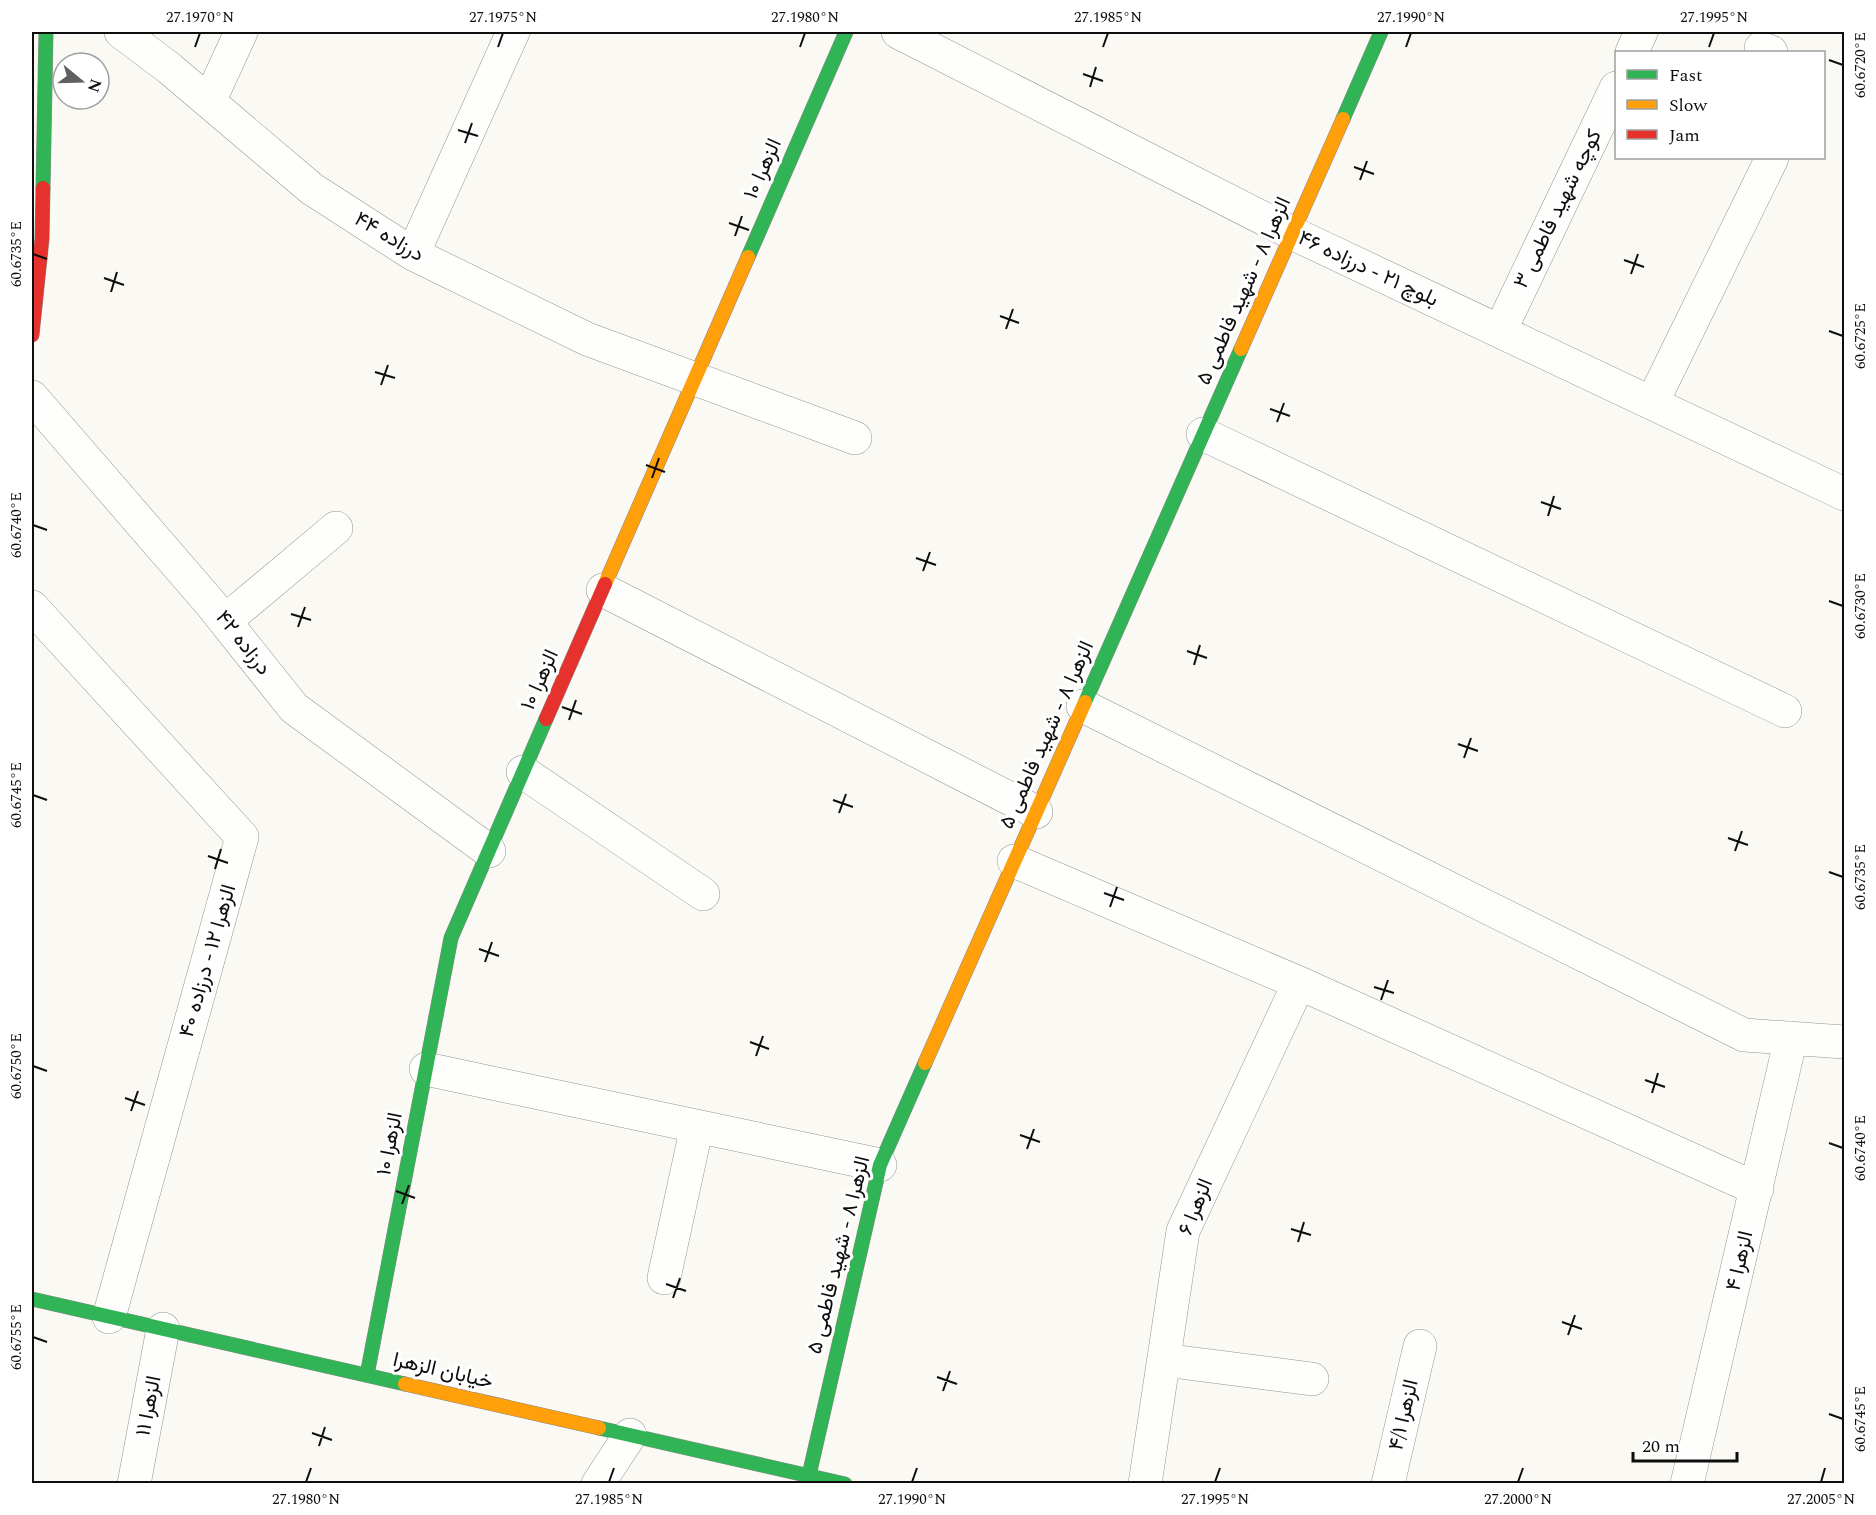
<svg xmlns="http://www.w3.org/2000/svg" width="1876" height="1515" font-family="Spectral,Vazirmatn,serif">
<style>
.lines{fill:none;stroke-linecap:round;stroke-linejoin:round}
.street-casing{stroke:#949492;stroke-width:34}
.fast-casing{stroke:#8b8a88;stroke-width:15}
.slow-casing{stroke:#8b8a88;stroke-width:15}
.jam-casing{stroke:#8b8a88;stroke-width:15}
.street{stroke:#fefefd;stroke-width:33}
.fast{stroke:#30b455;stroke-width:14}
.slow{stroke:#ff9f0a;stroke-width:14}
.jam{stroke:#e5322d;stroke-width:14}
.ticks{fill:none;stroke:#0e0e0e;stroke-width:2}
.labels{text-anchor:middle;dominant-baseline:central;stroke-width:6;stroke-linejoin:round;paint-order:stroke}
.street-label{font-size:21px;fill:#0e0e0e;stroke:#fff}
.neatline{fill:none;stroke:#0e0e0e;stroke-width:2}
.ticks-label{font-size:15px;text-anchor:middle;fill:#0e0e0e}
</style>
<rect width="100%" height="100%" fill="#faf9f4"/>
<g class="lines">
<defs>
<path id="street" d="M 121,32 L 169,68 L 312,189 L 413,254 L 587,339 L 855,438
M 898,32 L 1292,233 L 1844,494
M 1761,48 L 1771,52
M 1632,52 L 1641,32
M 209,102 L 241,32
M 413,254 L 513,32
M 1500,331 L 1616,88
M 32,397 L 211,604 L 294,708 L 489,851
M 1652,403 L 1772,158
M 1203,434 L 1785,711
M 603,590 L 1036,812
M 32,607 L 242,837 L 109,1317
M 225,621 L 336,528
M 1083,706 L 1744,1035 L 1844,1042
M 523,772 L 703,894
M 1014,861 L 1299,983 L 1757,1189
M 426,1069 L 880,1165
M 664,1278 L 697,1126
M 1164,1360 L 1312,1379
M 134,1484 L 163,1329
M 598,1484 L 630,1435
M 1145,1484 L 1183,1231 L 1299,983
M 1388,1484 L 1420,1346
M 1687,1484 L 1791,1038"/>
<path id="fast" d="M 1343,119 L 1381,32
M 43,188 L 46,32
M 748,257 L 846,32
M 1085,702 L 1241,349
M 32,1299 L 405,1384
M 367,1375 L 451,938 L 546,719
M 599,1428 L 845,1484
M 807,1484 L 880,1165 L 925,1063"/>
<path id="slow" d="M 1241,349 L 1343,119
M 605,584 L 748,257
M 925,1063 L 1085,702
M 405,1384 L 599,1428"/>
<path id="jam" d="M 32,335 L 42,239 L 43,188
M 546,719 L 605,584"/>
</defs>
<use href="#street" class="street-casing"/>
<use href="#fast" class="fast-casing"/>
<use href="#slow" class="slow-casing"/>
<use href="#jam" class="jam-casing"/>
<use href="#street" class="street"/>
<use href="#fast" class="fast"/>
<use href="#slow" class="slow"/>
<use href="#jam" class="jam"/>
</g>
<path class="ticks" d="M 195,47 L 200,33M 498,47 L 503,33M 800,47 L 805,33M 1103,47 L 1108,33M 1406,47 L 1411,33M 1709,47 L 1714,33M 1829,60 L 1843,65M 1083,74 L 1103,81M 1090,87 L 1096,67M 458,130 L 478,136M 465,143 L 472,123M 1354,167 L 1374,174M 1360,180 L 1367,161M 729,223 L 749,230M 735,236 L 742,216M 33,254 L 47,259M 1624,260 L 1644,267M 1631,274 L 1638,254M 104,278 L 124,285M 111,292 L 117,272M 1000,316 L 1019,323M 1006,329 L 1013,309M 1829,331 L 1843,336M 375,372 L 395,378M 381,385 L 388,365M 1270,409 L 1290,416M 1277,422 L 1284,403M 646,465 L 665,472M 652,478 L 659,458M 1541,502 L 1561,509M 1548,516 L 1554,496M 33,525 L 47,530M 916,558 L 936,565M 923,571 L 930,552M 1829,601 L 1843,606M 291,614 L 311,620M 298,627 L 305,607M 1187,651 L 1207,658M 1194,665 L 1200,645M 562,707 L 582,714M 569,720 L 576,700M 1458,744 L 1478,751M 1464,758 L 1471,738M 33,795 L 47,800M 833,800 L 853,807M 839,813 L 846,794M 1728,838 L 1748,845M 1735,851 L 1742,831M 208,856 L 228,863M 215,869 L 221,849M 1829,872 L 1843,877M 1104,893 L 1124,900M 1110,907 L 1117,887M 479,949 L 499,956M 485,962 L 492,942M 1374,987 L 1394,993M 1381,1000 L 1388,980M 750,1042 L 769,1049M 756,1056 L 763,1036M 33,1066 L 47,1071M 1645,1080 L 1665,1087M 1652,1093 L 1658,1073M 125,1098 L 145,1105M 131,1111 L 138,1091M 1020,1135 L 1040,1142M 1829,1143 L 1843,1148M 1027,1149 L 1034,1129M 396,1191 L 415,1198M 402,1204 L 409,1185M 1291,1229 L 1311,1235M 1298,1242 L 1304,1222M 666,1284 L 686,1291M 673,1298 L 680,1278M 1562,1322 L 1582,1329M 1568,1335 L 1575,1315M 33,1337 L 47,1342M 937,1377 L 957,1384M 943,1391 L 950,1371M 1829,1414 L 1843,1419M 312,1433 L 332,1440M 319,1446 L 325,1427M 306,1482 L 311,1468M 609,1482 L 614,1468M 912,1482 L 917,1468M 1215,1482 L 1220,1468M 1518,1482 L 1523,1468M 1821,1482 L 1825,1468"/>
<g class="labels">
<g class="street-label">
<text transform="translate(763 169) rotate(-66)">الزهرا ۱۰</text>
<text transform="translate(1558 209) rotate(-64)">کوچه شهید فاطمی ۳</text>
<text transform="translate(389 237) rotate(31)">درزاده ۴۴</text>
<text transform="translate(1368 269) rotate(25)">بلوچ ۲۱ - درزاده ۴۶</text>
<text transform="translate(1244 291) rotate(-66)">الزهرا ۸ - شهید فاطمی ۵</text>
<text transform="translate(243 643) rotate(52)">درزاده ۴۲</text>
<text transform="translate(540 680) rotate(-66)">الزهرا ۱۰</text>
<text transform="translate(1047 735) rotate(-66)">الزهرا ۸ - شهید فاطمی ۵</text>
<text transform="translate(208 961) rotate(-74)">الزهرا ۱۲ - درزاده ۴۰</text>
<text transform="translate(390 1144) rotate(-79)">الزهرا ۱۰</text>
<text transform="translate(1196 1207) rotate(-68)">الزهرا ۶</text>
<text transform="translate(839 1255) rotate(-76)">الزهرا ۸ - شهید فاطمی ۵</text>
<text transform="translate(1740 1261) rotate(-77)">الزهرا ۴</text>
<text transform="translate(443 1371) rotate(13)">خیابان الزهرا</text>
<text transform="translate(149 1406) rotate(-79)">الزهرا ۱۱</text>
<text transform="translate(1404 1415) rotate(-77)">الزهرا ۴/۱</text>
</g>
</g>
<rect width="1876" height="1515" fill="none" stroke="#ffffff" stroke-width="66"/>
<rect x="1615" y="51" width="210" height="108" fill="#ffffff" stroke="#9f9f9f" stroke-width="1.5"/>
<rect x="1627" y="70" width="30" height="9" fill="#30b455" stroke="#9f9f9f" stroke-width="1.5"/>
<text x="1669" y="81" font-size="18" fill="#0e0e0e">Fast</text>
<rect x="1627" y="100" width="30" height="9" fill="#ff9f0a" stroke="#9f9f9f" stroke-width="1.5"/>
<text x="1669" y="111" font-size="18" fill="#0e0e0e">Slow</text>
<rect x="1627" y="130" width="30" height="9" fill="#e5322d" stroke="#9f9f9f" stroke-width="1.5"/>
<text x="1669" y="141" font-size="18" fill="#0e0e0e">Jam</text>
<g transform="translate(81 81) rotate(109)"><circle r="28" fill="#ffffff" stroke="#9f9f9f" stroke-width="1.5"/>
<path d="M0-4.5L10 22L0 15L-10 22Z" fill="#61605e"/>
<text y="-9" font-size="16" font-weight="bold" text-anchor="middle" fill="#0e0e0e">N</text>
</g>
<path d="M1633 1452v9h104v-9" fill="none" stroke="#0e0e0e" stroke-width="3"/>
<text x="1642" y="1452" font-size="18" fill="#0e0e0e" stroke="#ffffff" stroke-width="4.5" paint-order="stroke">20 m</text>
<rect x="33" y="33" width="1810" height="1449" class="neatline"/>
<g class="ticks-label">
<text x="200" y="22">27.1970°N</text>
<text x="503" y="22">27.1975°N</text>
<text x="805" y="22">27.1980°N</text>
<text x="1108" y="22">27.1985°N</text>
<text x="1411" y="22">27.1990°N</text>
<text x="1714" y="22">27.1995°N</text>
<text transform="translate(1860 65) rotate(-90)" y="5">60.6720°E</text>
<text transform="translate(16 254) rotate(-90)" y="5">60.6735°E</text>
<text transform="translate(1860 336) rotate(-90)" y="5">60.6725°E</text>
<text transform="translate(16 525) rotate(-90)" y="5">60.6740°E</text>
<text transform="translate(1860 606) rotate(-90)" y="5">60.6730°E</text>
<text transform="translate(16 795) rotate(-90)" y="5">60.6745°E</text>
<text transform="translate(1860 877) rotate(-90)" y="5">60.6735°E</text>
<text transform="translate(16 1066) rotate(-90)" y="5">60.6750°E</text>
<text transform="translate(1860 1148) rotate(-90)" y="5">60.6740°E</text>
<text transform="translate(16 1337) rotate(-90)" y="5">60.6755°E</text>
<text transform="translate(1860 1419) rotate(-90)" y="5">60.6745°E</text>
<text x="306" y="1504">27.1980°N</text>
<text x="609" y="1504">27.1985°N</text>
<text x="912" y="1504">27.1990°N</text>
<text x="1215" y="1504">27.1995°N</text>
<text x="1518" y="1504">27.2000°N</text>
<text x="1821" y="1504">27.2005°N</text>
</g>
</svg>
